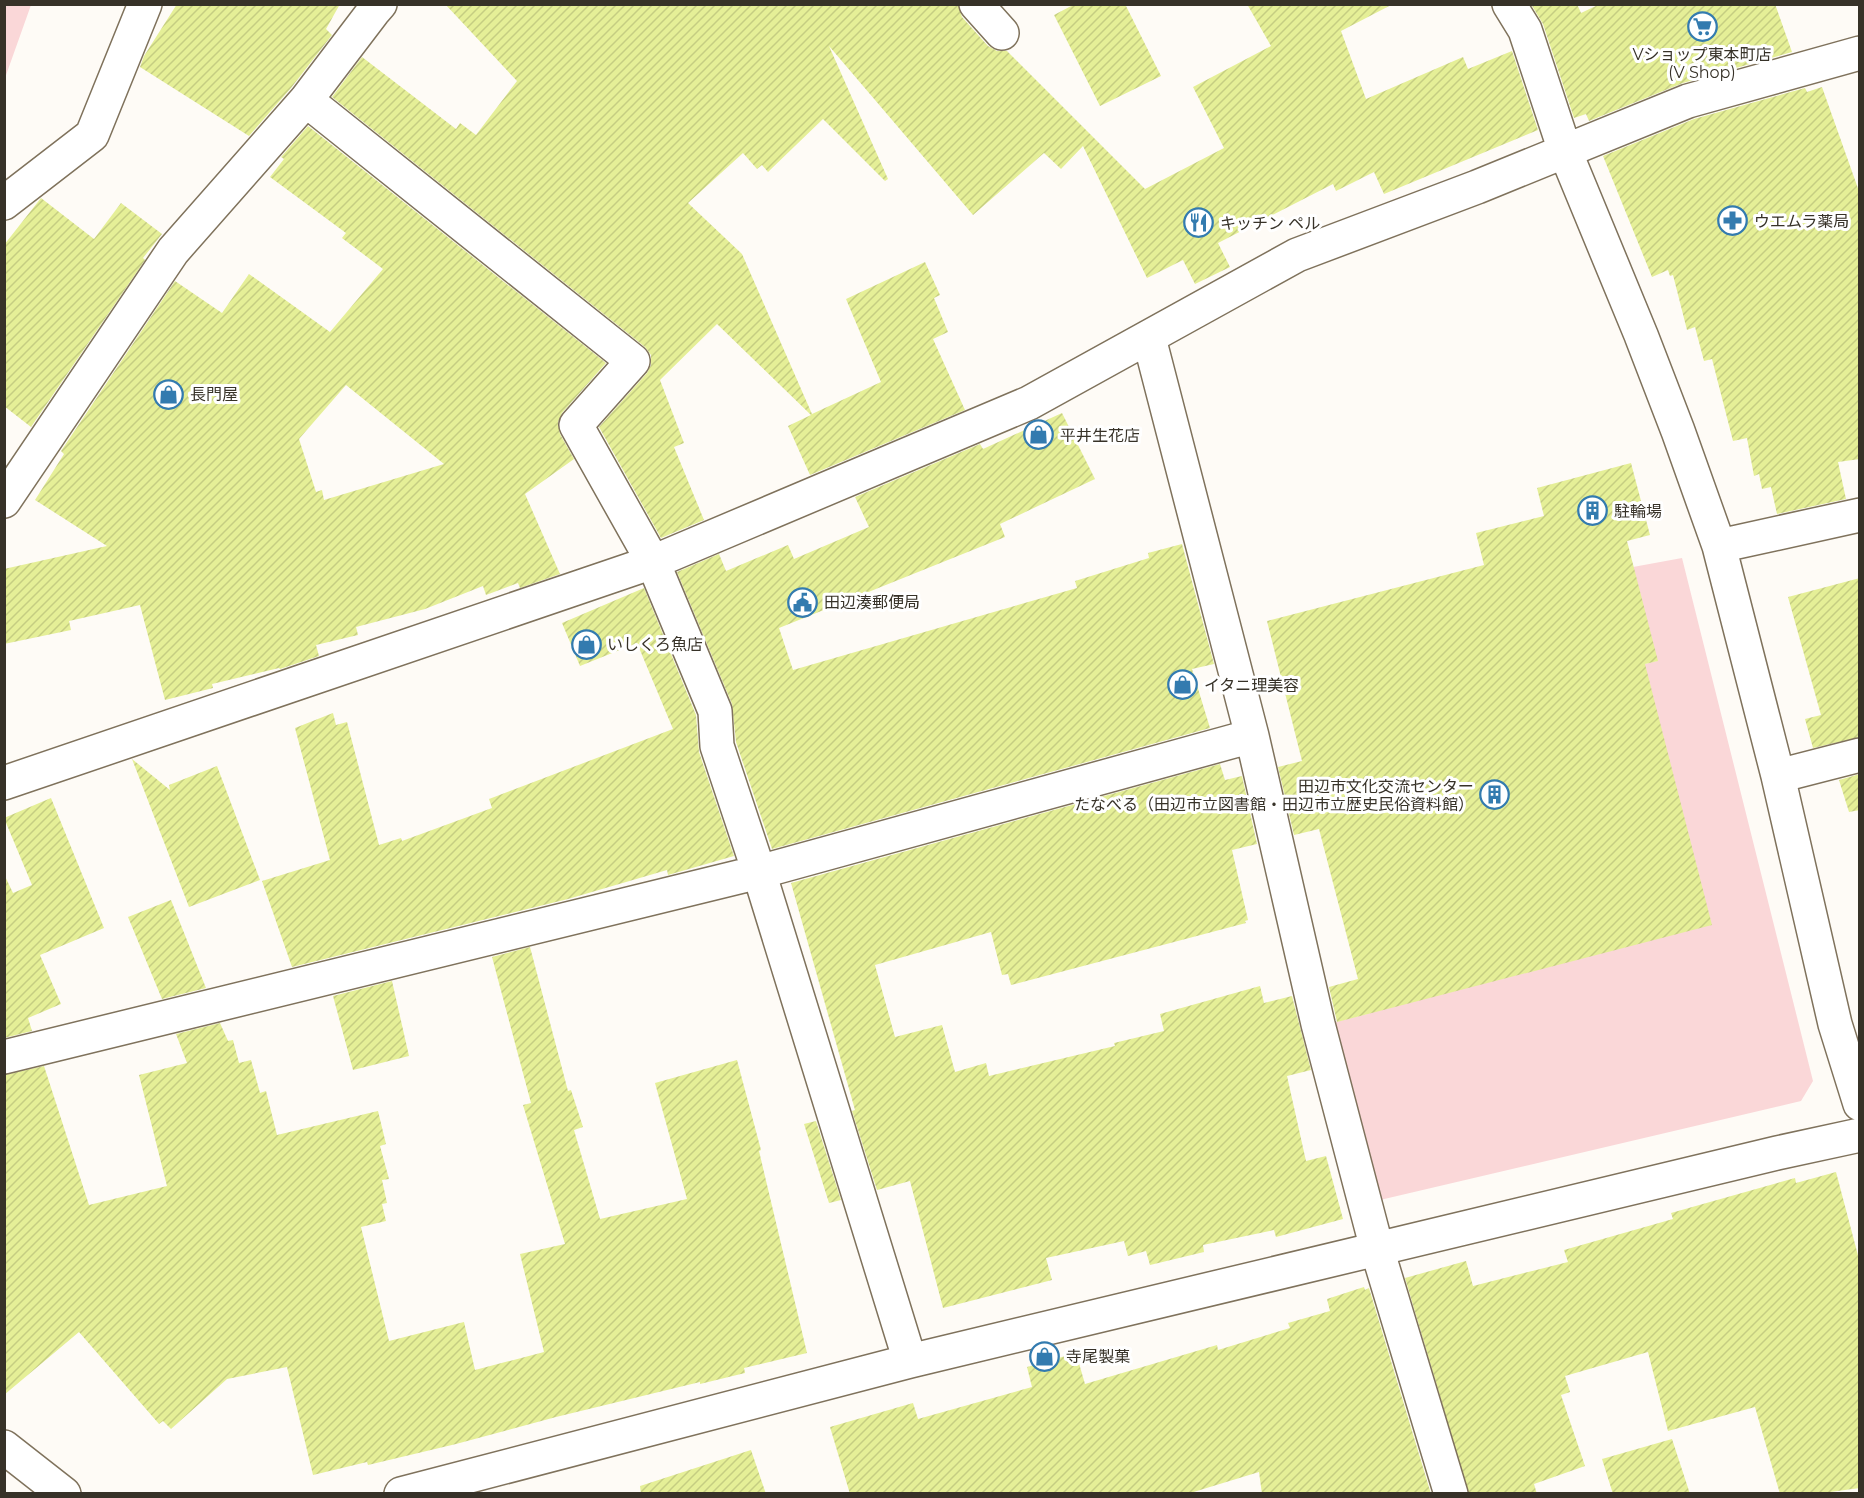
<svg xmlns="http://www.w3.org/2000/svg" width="1864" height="1498" font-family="Montserrat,'Noto Sans JP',sans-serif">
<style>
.park{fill:#fad7d8}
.building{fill:url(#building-hatch);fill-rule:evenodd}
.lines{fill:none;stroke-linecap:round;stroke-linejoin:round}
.minor-casing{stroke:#7f725c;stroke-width:36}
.minor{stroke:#fff;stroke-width:33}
.labels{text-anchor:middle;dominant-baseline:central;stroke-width:6;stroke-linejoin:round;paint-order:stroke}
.poi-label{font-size:16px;fill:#373228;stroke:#fff;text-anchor:start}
</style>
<defs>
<pattern id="building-hatch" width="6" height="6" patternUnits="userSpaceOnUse" patternTransform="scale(1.5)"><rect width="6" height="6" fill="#e5ef97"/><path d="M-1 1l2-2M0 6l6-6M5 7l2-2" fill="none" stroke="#c5cd82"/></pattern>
</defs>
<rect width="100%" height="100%" fill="#fefbf6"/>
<path class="park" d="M 5,4 L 31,5 L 5,78 L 4,5 Z
M 1682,558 L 1813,1081 L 1801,1101 L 1380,1200 L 1335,1022 L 1367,1014 L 1645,664 L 1657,661 L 1633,567 Z"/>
<path class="building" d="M 177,4 L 340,4 L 326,29 L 332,35 L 291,88 L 249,136 L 140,67 L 144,56 Z
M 445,4 L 958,4 L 962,17 L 988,46 L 997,51 L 1007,51 L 1145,189 L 1224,148 L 1193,87 L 1271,46 L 1247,4 L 1393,4 L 1341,31 L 1366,99 L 1463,57 L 1468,69 L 1512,51 L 1538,130 L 1384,194 L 1374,172 L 1336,191 L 1333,184 L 1218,243 L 1230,267 L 1195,284 L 1183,260 L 1147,278 L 1083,146 L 1061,169 L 1044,153 L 973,215 L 829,46 L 888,179 L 885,181 L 823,119 L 768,172 L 762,165 L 757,169 L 743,153 L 688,203 L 742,254 L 812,414 L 881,382 L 846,299 L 925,262 L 940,295 L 934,298 L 948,332 L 933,339 L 965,410 L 810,475 L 788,426 L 811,415 L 717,324 L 660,380 L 684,443 L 674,447 L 704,520 L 661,538 L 599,427 L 647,373 L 651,365 L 651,355 L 645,347 L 332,97 L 362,57 L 456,129 L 460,123 L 476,135 L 517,81 Z
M 1075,4 L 1125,4 L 1161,76 L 1100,106 L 1054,15 Z
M 1531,4 L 1577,4 L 1581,13 L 1600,4 L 1775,4 L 1792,52 L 1683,83 L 1589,121 L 1586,114 L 1574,118 L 1543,24 Z
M 1822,87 L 1860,194 L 1860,459 L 1838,462 L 1846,499 L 1777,514 L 1771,487 L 1762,489 L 1759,474 L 1754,476 L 1747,438 L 1733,441 L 1712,359 L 1704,361 L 1695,327 L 1687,330 L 1673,275 L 1670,276 L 1668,270 L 1652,277 L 1603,156 L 1694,119 L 1805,88 L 1807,92 Z
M 308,126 L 606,363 L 562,413 L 558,422 L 560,434 L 574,459 L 525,494 L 560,574 L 520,588 L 518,583 L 486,595 L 483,586 L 425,609 L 356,627 L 358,635 L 316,645 L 319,656 L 280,669 L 279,668 L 212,684 L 213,688 L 165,700 L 140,605 L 69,621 L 71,630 L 4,644 L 4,569 L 107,546 L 35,500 L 64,454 L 61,451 L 175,281 L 222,313 L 249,274 L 330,332 L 383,269 L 342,238 L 346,233 L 270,177 L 284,159 L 281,157 ZM 346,385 L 444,464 L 324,500 L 322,490 L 316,492 L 299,439 Z
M 41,198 L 94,239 L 121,203 L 162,234 L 143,258 L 145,260 L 31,427 L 4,406 L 4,245 Z
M 1062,413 L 1095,479 L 1000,524 L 1005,537 L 779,628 L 793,670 L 1077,588 L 1075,581 L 1149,558 L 1148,553 L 1182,544 L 1214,664 L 1192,669 L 1210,728 L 772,849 L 736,742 L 732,704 L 677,572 L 719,554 L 726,571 L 788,545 L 794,559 L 869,527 L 855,497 L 980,444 L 983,449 Z
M 1631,463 L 1650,535 L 1627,541 L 1658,661 L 1645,664 L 1712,925 L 1337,1022 L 1329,987 L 1358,979 L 1319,829 L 1294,835 L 1278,767 L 1302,761 L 1267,621 L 1484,565 L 1476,533 L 1544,516 L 1537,488 Z
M 1860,578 L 1860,737 L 1813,748 L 1805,719 L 1821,715 L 1788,597 Z
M 644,588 L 696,715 L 699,752 L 734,856 L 668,875 L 667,870 L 568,899 L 292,967 L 262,881 L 330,860 L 295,728 L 333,713 L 336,725 L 347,722 L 379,845 L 401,838 L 402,841 L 492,808 L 489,799 L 673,729 L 637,643 L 580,666 L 562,623 Z
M 132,759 L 170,790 L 169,785 L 217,766 L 260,880 L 189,907 Z
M 1220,764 L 1225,780 L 1242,776 L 1257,844 L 1232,850 L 1248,920 L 1245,921 L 1246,923 L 1011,985 L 1008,974 L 1002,975 L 991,932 L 875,965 L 895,1037 L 942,1025 L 955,1072 L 986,1063 L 989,1076 L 1115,1046 L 1114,1043 L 1164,1031 L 1160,1014 L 1260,986 L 1264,1003 L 1292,996 L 1311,1070 L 1287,1076 L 1306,1161 L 1326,1156 L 1343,1219 L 1276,1237 L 1274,1230 L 1203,1245 L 1204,1252 L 1150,1265 L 1146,1251 L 1128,1256 L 1124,1241 L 1046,1258 L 1052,1280 L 943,1308 L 910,1181 L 877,1190 L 852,1111 L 855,1110 L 791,883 Z
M 1860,774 L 1860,810 L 1849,812 L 1839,780 Z
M 51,798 L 104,928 L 40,955 L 61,1004 L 28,1018 L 32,1031 L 4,1038 L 4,874 L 13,893 L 32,885 L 4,818 Z
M 171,900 L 206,988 L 162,999 L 128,917 Z
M 530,947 L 568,1091 L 571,1090 L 583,1127 L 574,1130 L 600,1219 L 687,1199 L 655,1083 L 737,1060 L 761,1150 L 759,1151 L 807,1353 L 744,1368 L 745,1373 L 700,1384 L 700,1382 L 556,1417 L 456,1444 L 368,1465 L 367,1462 L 313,1475 L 287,1367 L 227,1379 L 171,1429 L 163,1421 L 159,1424 L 79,1332 L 4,1395 L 4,1075 L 44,1066 L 89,1205 L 167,1186 L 139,1075 L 187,1063 L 176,1034 L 220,1023 L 228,1041 L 233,1040 L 239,1063 L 251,1060 L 260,1093 L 266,1091 L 277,1135 L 378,1111 L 386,1144 L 380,1146 L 389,1179 L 382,1180 L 387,1203 L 382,1204 L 386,1221 L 361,1227 L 389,1341 L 464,1322 L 475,1370 L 544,1352 L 520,1254 L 565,1244 L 523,1105 L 531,1103 L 492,957 Z
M 392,981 L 409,1056 L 353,1070 L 333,996 Z
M 816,1121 L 841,1200 L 829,1203 L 804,1124 Z
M 1836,1172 L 1860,1263 L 1860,1488 L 1815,1494 L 1780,1494 L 1755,1407 L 1668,1431 L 1648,1352 L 1565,1376 L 1570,1392 L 1561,1395 L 1585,1466 L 1534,1484 L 1537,1494 L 1469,1494 L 1405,1278 L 1466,1261 L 1473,1286 L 1568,1262 L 1564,1250 L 1673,1219 L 1671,1213 L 1795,1178 L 1796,1183 Z
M 1364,1287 L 1365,1290 L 1369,1288 L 1431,1494 L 1262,1494 L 1259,1472 L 1187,1494 L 850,1494 L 830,1427 L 913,1403 L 918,1419 L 1032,1387 L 1027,1367 L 1076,1353 L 1085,1384 L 1217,1345 L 1218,1350 L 1290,1328 L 1288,1323 L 1330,1311 L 1327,1299 Z
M 1672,1439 L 1690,1494 L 1613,1494 L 1602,1459 Z
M 751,1450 L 766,1494 L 641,1494 L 640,1486 Z"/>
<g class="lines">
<defs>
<path id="minor" d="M 976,4 L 1002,33
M 1509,4 L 1525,30 L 1565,151 L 1641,335 L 1678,431 L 1719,546 L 1778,776 L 1835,1024 L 1860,1104
M 306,100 L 633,361 L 576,425 L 653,562 L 715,711 L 717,746 L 759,872 L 910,1361
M 4,203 L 92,135 L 145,4
M 1149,338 L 1252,736 L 1318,1024 L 1377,1249 L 1451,1494
M 4,501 L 173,251 L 306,100 L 373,12 L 380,4
M 1719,546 L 1860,515
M 1778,776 L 1860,755
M 4,783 L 653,562 L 1029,403 L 1297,255 L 1477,187 L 1688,101 L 1860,53
M 4,1057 L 759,872 L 1252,736
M 4,1447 L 64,1494
M 401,1494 L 910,1361 L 1777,1153 L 1860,1135"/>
</defs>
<use href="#minor" class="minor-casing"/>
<use href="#minor" class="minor"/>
</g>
<defs>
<symbol id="supermarket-ring" viewBox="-11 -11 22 22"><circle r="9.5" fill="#fff" stroke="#337baf" stroke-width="1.5"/><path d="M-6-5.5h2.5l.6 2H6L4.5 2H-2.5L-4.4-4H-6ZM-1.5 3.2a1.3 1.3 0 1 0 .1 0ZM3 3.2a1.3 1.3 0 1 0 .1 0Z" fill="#337baf"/></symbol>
<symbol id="pharmacy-ring" viewBox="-11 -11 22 22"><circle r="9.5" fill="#fff" stroke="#337baf" stroke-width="1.5"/><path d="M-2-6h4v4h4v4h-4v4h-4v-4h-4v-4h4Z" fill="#337baf"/></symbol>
<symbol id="restaurant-ring" viewBox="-11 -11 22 22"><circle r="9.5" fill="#fff" stroke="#337baf" stroke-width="1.5"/><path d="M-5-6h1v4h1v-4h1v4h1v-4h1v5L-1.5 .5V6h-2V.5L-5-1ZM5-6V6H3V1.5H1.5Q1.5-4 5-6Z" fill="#337baf"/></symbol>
<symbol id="shop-ring" viewBox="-11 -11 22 22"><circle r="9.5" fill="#fff" stroke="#337baf" stroke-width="1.5"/><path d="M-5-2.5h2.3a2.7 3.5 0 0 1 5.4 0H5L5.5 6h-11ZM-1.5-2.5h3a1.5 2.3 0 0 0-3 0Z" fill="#337baf"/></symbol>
<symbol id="building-ring" viewBox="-11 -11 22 22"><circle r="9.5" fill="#fff" stroke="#337baf" stroke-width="1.5"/><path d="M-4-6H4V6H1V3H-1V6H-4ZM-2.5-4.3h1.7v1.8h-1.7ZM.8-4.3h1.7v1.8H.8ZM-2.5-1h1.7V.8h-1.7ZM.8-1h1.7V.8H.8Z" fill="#337baf"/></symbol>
<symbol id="civic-ring" viewBox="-11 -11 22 22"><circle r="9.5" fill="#fff" stroke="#337baf" stroke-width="1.5"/><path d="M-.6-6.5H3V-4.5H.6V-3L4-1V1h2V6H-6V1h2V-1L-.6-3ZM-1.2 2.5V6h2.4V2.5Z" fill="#337baf"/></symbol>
</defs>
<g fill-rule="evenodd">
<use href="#supermarket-ring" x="1686" y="10" width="33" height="33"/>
<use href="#pharmacy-ring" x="1716" y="204" width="33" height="33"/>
<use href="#restaurant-ring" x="1182" y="206" width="33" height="33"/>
<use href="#shop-ring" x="152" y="378" width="33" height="33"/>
<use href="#shop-ring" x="1022" y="418" width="33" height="33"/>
<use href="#building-ring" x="1576" y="494" width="33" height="33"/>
<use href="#civic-ring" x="786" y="586" width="33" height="33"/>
<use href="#shop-ring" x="570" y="628" width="33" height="33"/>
<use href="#shop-ring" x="1166" y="668" width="33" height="33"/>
<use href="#building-ring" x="1478" y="778" width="33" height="33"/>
<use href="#shop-ring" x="1028" y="1340" width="33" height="33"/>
</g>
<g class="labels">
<g class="poi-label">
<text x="1702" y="54" text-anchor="middle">Vショップ東本町店<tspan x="1702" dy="18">(V Shop)</tspan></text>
<text x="1754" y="221">ウエムラ薬局</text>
<text x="1220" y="223">キッチン ペル</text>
<text x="190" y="394">長門屋</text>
<text x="1060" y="435">平井生花店</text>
<text x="1614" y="511">駐輪場</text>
<text x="824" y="602">田辺湊郵便局</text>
<text x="607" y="644">いしくろ魚店</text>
<text x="1204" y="685">イタニ理美容</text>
<text x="1474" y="786" text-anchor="end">田辺市文化交流センター<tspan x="1474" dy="18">たなべる（田辺市立図書館・田辺市立歴史民俗資料館）</tspan></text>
<text x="1066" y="1356">寺尾製菓</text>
</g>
</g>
<rect width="1864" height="1498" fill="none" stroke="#373228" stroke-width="12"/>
</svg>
